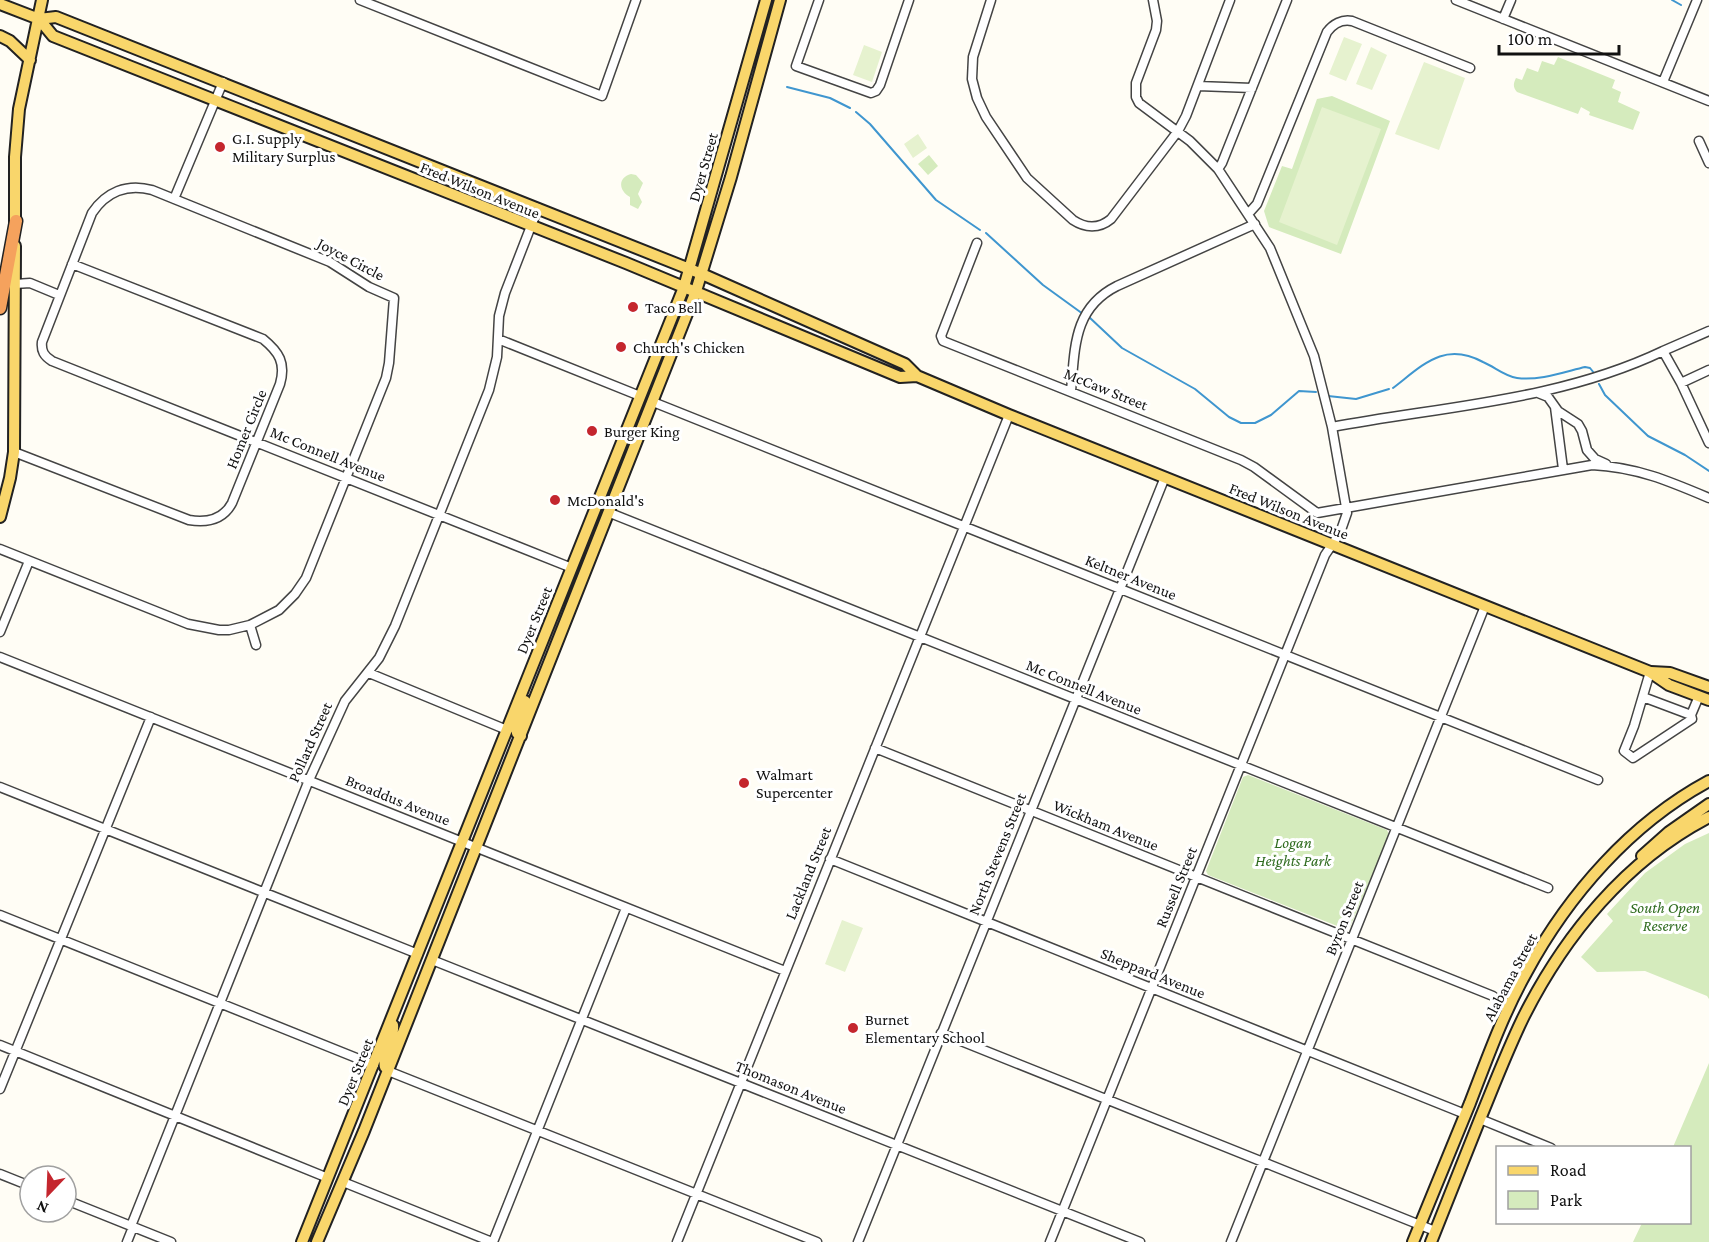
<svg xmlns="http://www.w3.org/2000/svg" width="1709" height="1242" font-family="'Crimson Pro',serif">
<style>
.green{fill:#d5ebbd}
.pitch{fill:#e6f2cf}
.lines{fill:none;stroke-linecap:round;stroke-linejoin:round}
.stream{stroke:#3f96cf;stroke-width:2}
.minor-casing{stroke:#444;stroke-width:11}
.major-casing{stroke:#222;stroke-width:14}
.highway-casing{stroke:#222;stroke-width:15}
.minor{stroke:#fff;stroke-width:8}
.major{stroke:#f9d66b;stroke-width:10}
.highway{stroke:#f5a25d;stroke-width:12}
.poi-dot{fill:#c4262e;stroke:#fff;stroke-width:2}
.labels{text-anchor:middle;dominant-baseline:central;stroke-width:6;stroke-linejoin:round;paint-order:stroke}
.poi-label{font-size:16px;fill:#111;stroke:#fff;text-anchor:start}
.street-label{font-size:16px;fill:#111;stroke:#fff}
.park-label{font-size:16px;font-style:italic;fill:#2f6b1f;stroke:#fff}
</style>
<rect width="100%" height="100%" fill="#fffdf5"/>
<path class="green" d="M 1558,57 L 1615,80 L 1612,88 L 1621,92 L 1618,102 L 1640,112 L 1633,130 L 1589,115 L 1590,112 L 1581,107 L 1578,114 L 1517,92 C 1513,87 1513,84 1516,78 L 1522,80 L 1527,68 L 1538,72 L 1542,61 L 1554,65 Z
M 1332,96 L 1390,121 L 1341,254 L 1269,227 L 1264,211 L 1282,166 L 1292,169 L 1317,99 Z
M 929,155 L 938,166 L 928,175 L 918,164 Z
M 631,174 L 636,175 L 643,183 L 638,194 L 642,202 L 638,209 L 630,205 L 630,197 C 619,191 617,178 631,174 Z
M 1248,775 L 1387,830 L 1389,835 L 1350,927 L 1345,929 L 1208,875 L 1206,871 L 1243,777 Z
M 1709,833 L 1709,999 L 1707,996 L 1645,971 L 1597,972 L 1581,957 L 1613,921 L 1607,914 L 1645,873 L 1685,844 Z
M 1709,1063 L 1709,1242 L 1633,1242 L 1642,1223 L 1690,1222 L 1690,1148 L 1673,1147 Z"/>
<path class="pitch" d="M 1344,37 L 1362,44 L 1346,81 L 1329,74 Z
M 864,45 L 882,52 L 872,82 L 853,75 Z
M 1371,47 L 1387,55 L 1372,90 L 1356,84 Z
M 1424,62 L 1465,78 L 1439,150 L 1395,134 Z
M 1322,107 L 1381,129 L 1337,245 L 1279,222 Z
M 918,134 L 927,148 L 913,158 L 904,144 Z
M 842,920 L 863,928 L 845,972 L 825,964 Z"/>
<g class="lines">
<path class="stream" d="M 1672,0 L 1681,5
M 787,87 L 830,98 L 850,108
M 856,112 L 870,124 L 936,200 L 980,230
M 986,233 L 1043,285 L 1083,314
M 1089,317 L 1122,348 L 1195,389 L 1229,417 L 1241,423 L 1255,423 L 1271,415 L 1299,391 L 1316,392
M 1599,384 L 1605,395 L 1648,436 L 1685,455 L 1709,471
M 1393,388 C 1423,365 1444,341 1483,362 C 1495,367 1504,376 1517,378 C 1539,381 1564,372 1585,367 L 1590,368 L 1594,373
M 1328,396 L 1356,399 L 1389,389"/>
<defs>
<path id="minor" d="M 360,0 L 602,96 L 636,0
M 819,0 L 796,66 L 871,93 L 876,91 L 880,85 L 909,0
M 991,0 L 973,57 L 972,79 L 977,98 L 986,117 L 1027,178 L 1073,220 C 1085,228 1099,229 1111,219 L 1178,131 L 1186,116 L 1230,0
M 1456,0 L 1709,101
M 1503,19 L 1511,0
M 1663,82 L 1697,0
M 1198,86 L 1252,88
M 1699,141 L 1709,163
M 1218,169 L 1222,163 L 1287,0
M 174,199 L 223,82
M 1248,214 L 1257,204 L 1327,32 C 1333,24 1342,19 1352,21 L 1470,68
M 977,243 L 941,336 L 943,341 L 1241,460 L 1254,467 L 1317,513 L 1592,465 C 1636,467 1669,481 1709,498
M 15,284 L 30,283 L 59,295
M 498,339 L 640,396
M 1663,351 L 1709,331
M 1681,383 L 1709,370
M 1071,391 C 1075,348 1073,308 1117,286 L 1255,224
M 1538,393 L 1548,397 L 1558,411 L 1578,424 L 1582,431 L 1587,450 L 1595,459 L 1606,464
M 653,402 L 1598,780
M 1555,407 L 1563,469
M 1332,427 C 1444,406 1558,401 1663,351 L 1681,383 L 1709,443
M 14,452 L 189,520 C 207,523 223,520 232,503 L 280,384 C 286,363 279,352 263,339 L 72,264
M 610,513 L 1548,888
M 0,549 L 188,624 L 219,630 L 229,630 L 250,625 L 279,610 L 295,594 L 306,578 L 386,378 L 389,363 L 394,298 L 369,287 L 330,262 L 152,190 C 127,183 106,192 92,213 L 42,342 C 41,351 44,356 52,361 C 225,429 398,499 572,568
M 250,625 L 256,645
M 0,632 L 29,561
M 0,657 L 785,971
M 369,673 L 507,730
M 1643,697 L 1691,715 L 1692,719 L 1633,758 L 1624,751 L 1634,726 L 1650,672
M 1691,715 L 1699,696
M 875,748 L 1493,996
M 0,787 L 418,954
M 830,859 L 1465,1114
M 0,915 L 374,1065
M 432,960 L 1140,1242
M 941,1033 L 1435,1231
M 0,1045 L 328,1178
M 388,1071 L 817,1242
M 0,1089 L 151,717
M 1480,1119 L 1551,1148
M 0,1174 L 30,1186
M 343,1182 L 492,1242
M 66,1200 L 171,1242
M 131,1226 L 309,780 L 345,701 L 379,658 L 395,626 L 489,390 L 497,357 L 499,316 L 505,293 L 538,208
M 127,1242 L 133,1227
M 493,1242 L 626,908
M 677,1242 L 1009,415
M 858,1242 L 1165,477
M 1050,1242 L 1325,555 L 1340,533 L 1347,513 L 1332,427 L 1314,356 L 1270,248 L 1218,169 L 1190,141 L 1139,103 L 1136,97 L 1136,83 L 1156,30 L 1157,21 L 1153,0
M 1231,1242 L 1485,606"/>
<path id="major" d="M 0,4 L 39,19 L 53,36 L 626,263 L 900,377 L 917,376
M 39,19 L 56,17 L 702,274 L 905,364 L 917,376 L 1009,415 L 1650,672 L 1669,685 L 1709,700
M 0,36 L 10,41 L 30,60
M 15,227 L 15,157 L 19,109 L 42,0
M 0,517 L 10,478 L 14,452 L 15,246
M 1651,672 L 1670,673 L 1709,687
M 521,736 L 517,733 L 516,728 L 525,701
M 1642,856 L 1669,832 L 1709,804
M 385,1067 C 382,1053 395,1039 393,1025
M 302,1242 L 684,287 L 766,0
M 317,1242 L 364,1131 L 696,291 L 731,177 L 780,0
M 1413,1242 C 1432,1195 1451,1149 1470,1103 C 1487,1059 1503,1014 1526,973 C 1568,895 1631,823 1709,781
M 1431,1242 C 1447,1201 1464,1160 1480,1119 C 1494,1085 1507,1051 1523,1018 C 1564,936 1626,860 1709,817"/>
<path id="highway" d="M 0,308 L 16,221"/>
</defs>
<use href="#minor" class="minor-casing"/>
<use href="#major" class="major-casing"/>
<use href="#highway" class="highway-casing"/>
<use href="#minor" class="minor"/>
<use href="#major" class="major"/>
<use href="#highway" class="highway"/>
</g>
<g class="poi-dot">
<circle cx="220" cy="147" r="6"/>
<circle cx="633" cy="307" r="6"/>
<circle cx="621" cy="347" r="6"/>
<circle cx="592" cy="431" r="6"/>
<circle cx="555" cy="500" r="6"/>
<circle cx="744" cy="783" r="6"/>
<circle cx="853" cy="1028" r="6"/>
</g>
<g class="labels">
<g class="poi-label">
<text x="232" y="138">G.I. Supply<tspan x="232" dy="18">Military Surplus</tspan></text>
<text x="645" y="307">Taco Bell</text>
<text x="633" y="347">Church's Chicken</text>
<text x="604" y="431">Burger King</text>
<text x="567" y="500">McDonald's</text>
<text x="756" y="774">Walmart<tspan x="756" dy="18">Supercenter</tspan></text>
<text x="865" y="1019">Burnet<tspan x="865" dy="18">Elementary School</tspan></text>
</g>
<g class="street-label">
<text transform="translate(703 167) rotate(-74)">Dyer Street</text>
<text transform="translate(480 190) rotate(22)">Fred Wilson Avenue</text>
<text transform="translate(351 259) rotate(28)">Joyce Circle</text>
<text transform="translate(1106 389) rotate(22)">McCaw Street</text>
<text transform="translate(246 429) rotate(-68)">Homer Circle</text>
<text transform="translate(328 454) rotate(22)">Mc Connell Avenue</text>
<text transform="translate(1289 511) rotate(22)">Fred Wilson Avenue</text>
<text transform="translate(1131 577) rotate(22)">Keltner Avenue</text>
<text transform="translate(534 620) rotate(-68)">Dyer Street</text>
<text transform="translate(1084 687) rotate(22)">Mc Connell Avenue</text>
<text transform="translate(310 742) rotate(-66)">Pollard Street</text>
<text transform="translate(398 800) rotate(22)">Broaddus Avenue</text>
<text transform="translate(1106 825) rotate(22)">Wickham Avenue</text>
<text transform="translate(997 854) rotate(-68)">North Stevens Street</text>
<text transform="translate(808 873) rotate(-68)">Lackland Street</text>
<text transform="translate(1176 887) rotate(-68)">Russell Street</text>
<text transform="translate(1344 918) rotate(-68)">Byron Street</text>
<text transform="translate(1153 973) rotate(22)">Sheppard Avenue</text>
<text transform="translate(1510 977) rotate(-62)">Alabama Street</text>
<text transform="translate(355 1072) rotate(-68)">Dyer Street</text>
<text transform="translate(791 1087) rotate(22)">Thomason Avenue</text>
</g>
<g class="park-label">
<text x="1293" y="842">Logan<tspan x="1293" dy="18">Heights Park</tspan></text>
<text x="1665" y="907">South Open<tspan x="1665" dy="18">Reserve</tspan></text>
</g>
</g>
<rect x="1496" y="1146" width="195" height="78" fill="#ffffff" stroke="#a0a0a0" stroke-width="1.5"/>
<rect x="1508" y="1166" width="30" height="9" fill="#f9d66b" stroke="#a0a0a0" stroke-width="1.5"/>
<text x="1550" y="1176" font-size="18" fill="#111111">Road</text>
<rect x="1508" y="1191" width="30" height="18" fill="#d5ebbd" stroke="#a0a0a0" stroke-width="1.5"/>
<text x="1550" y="1206" font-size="18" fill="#111111">Park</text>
<g transform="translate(48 1194) rotate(203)"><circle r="28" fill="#ffffff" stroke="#a0a0a0" stroke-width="1.5"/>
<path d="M0-4.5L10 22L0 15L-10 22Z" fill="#c4262e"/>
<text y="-9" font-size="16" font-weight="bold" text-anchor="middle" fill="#111111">N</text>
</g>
<path d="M1499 45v9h120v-9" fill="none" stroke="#111111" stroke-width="3"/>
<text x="1508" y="45" font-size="18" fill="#111111" stroke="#ffffff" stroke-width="4.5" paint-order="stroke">100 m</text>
</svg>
